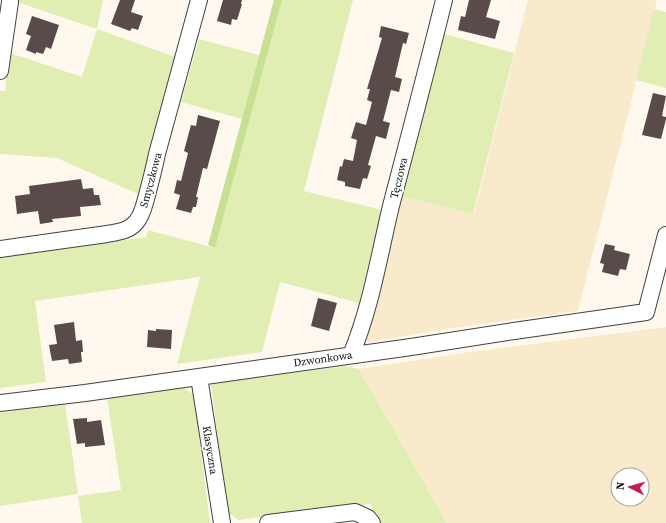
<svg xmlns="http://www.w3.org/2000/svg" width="666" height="523" font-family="'Source Serif 4',serif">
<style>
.farmland{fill:#f8eacb;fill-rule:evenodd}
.green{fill:#e0eeb4}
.forest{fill:#c8e091}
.building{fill:#584b49}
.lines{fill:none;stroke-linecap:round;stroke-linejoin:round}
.minor-casing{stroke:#414141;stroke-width:18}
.minor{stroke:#fff;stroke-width:16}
.labels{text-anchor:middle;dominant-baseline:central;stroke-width:4;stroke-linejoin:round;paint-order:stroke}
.street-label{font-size:11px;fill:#0e0e0e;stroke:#fff}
</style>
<rect width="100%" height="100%" fill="#fff8ef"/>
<path class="farmland" d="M 528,0 L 657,0 L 578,311 L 445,329 L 365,343 L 402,196 L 474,214 Z
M 666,327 L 666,523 L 447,523 L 359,369 L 470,352 ZM 618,475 L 642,475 L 642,499 L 618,499 Z"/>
<path class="green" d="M 18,0 L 103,0 L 97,29 L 178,58 L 140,195 L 57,158 L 0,154 L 0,91 L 5,91 L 10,53 L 82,77 L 97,29 L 17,2 Z
M 282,0 L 353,0 L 304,191 L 382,210 L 359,303 L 280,282 L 262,352 L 177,364 L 200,277 L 35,301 L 46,382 L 0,388 L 0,257 L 146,237 L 148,230 L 215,248 Z
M 654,9 L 666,12 L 666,88 L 636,80 Z
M 444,34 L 514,53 L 473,214 L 402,196 Z
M 199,39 L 259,55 L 242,119 L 181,102 Z
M 346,366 L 359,369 L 447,523 L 381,523 L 370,504 L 238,520 L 227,512 L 211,383 Z
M 183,387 L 194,395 L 210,523 L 82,523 L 78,496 L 121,490 L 107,398 Z
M 65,403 L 78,494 L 0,506 L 0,413 Z"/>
<path class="forest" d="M 274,0 L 282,0 L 215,248 L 208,245 Z"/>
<path class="building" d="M 120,0 L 135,0 L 131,12 L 143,16 L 138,30 L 132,28 L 130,31 L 111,24 Z
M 223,0 L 242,0 L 241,4 L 242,4 L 237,20 L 232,19 L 231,25 L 217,21 Z
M 469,0 L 491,0 L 486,17 L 500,21 L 495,39 L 458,30 L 461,16 L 465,17 Z
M 32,16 L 59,25 L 51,49 L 46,47 L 43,54 L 36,52 L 36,54 L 26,50 L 31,36 L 26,34 Z
M 381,26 L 409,33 L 406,44 L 403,43 L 395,77 L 402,79 L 399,92 L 391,90 L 383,121 L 390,123 L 386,139 L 376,136 L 368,165 L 371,166 L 367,179 L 363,178 L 360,189 L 345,186 L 345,182 L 337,180 L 340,166 L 342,167 L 344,159 L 353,161 L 357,140 L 351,138 L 356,122 L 366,125 L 372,102 L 367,100 L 370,89 L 367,89 L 382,38 L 379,37 Z
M 653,93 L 666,96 L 662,116 L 666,117 L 666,119 L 661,139 L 642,135 Z
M 198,115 L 220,121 L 207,169 L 203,168 L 196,197 L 198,197 L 196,207 L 193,207 L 191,213 L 176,209 L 180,195 L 174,193 L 177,180 L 181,181 L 188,153 L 184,151 L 191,125 L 196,126 Z
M 81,179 L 83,189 L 93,188 L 94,195 L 99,195 L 101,205 L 80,207 L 81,216 L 52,219 L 53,222 L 40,224 L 38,211 L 17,214 L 15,196 L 30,194 L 29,186 Z
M 605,244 L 615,246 L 614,250 L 630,254 L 626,270 L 620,269 L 618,276 L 602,272 L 604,264 L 600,263 Z
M 318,298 L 337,303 L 329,331 L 311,326 Z
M 74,322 L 76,341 L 82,340 L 83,352 L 81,352 L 82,362 L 69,364 L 68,359 L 52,361 L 49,345 L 57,344 L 54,325 Z
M 156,329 L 172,330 L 171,349 L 147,347 L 148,330 L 156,331 Z
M 87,418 L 87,422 L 101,420 L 105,445 L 85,447 L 85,443 L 77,444 L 73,419 Z"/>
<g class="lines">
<defs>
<path id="minor" d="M 0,71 L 10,2
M 0,249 L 107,234 C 118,232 130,231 137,221 C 142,215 144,206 146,199 C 150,184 154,169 157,154 C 171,102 185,51 199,0
M 351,355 C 371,307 379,256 391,206 C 409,137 427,69 444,0
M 199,377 L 222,523
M 0,403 L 85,393 L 411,347 L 514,331 L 646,312 L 666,235
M 268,523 L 355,512 L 368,518 L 372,523"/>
</defs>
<use href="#minor" class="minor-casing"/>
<use href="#minor" class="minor"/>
</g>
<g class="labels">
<g class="street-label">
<text transform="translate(399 178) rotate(-76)">Tęczowa</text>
<text transform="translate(151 180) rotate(-75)">Smyczkowa</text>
<text transform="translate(323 359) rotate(-8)">Dzwonkowa</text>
<text transform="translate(210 450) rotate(81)">Klasyczna</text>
</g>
</g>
<g transform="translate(630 487) rotate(276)"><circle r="19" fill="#ffffff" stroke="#9f9f9f"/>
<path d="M0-3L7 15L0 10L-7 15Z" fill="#cc184c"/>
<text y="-6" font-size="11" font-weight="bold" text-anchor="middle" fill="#0e0e0e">N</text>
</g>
</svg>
